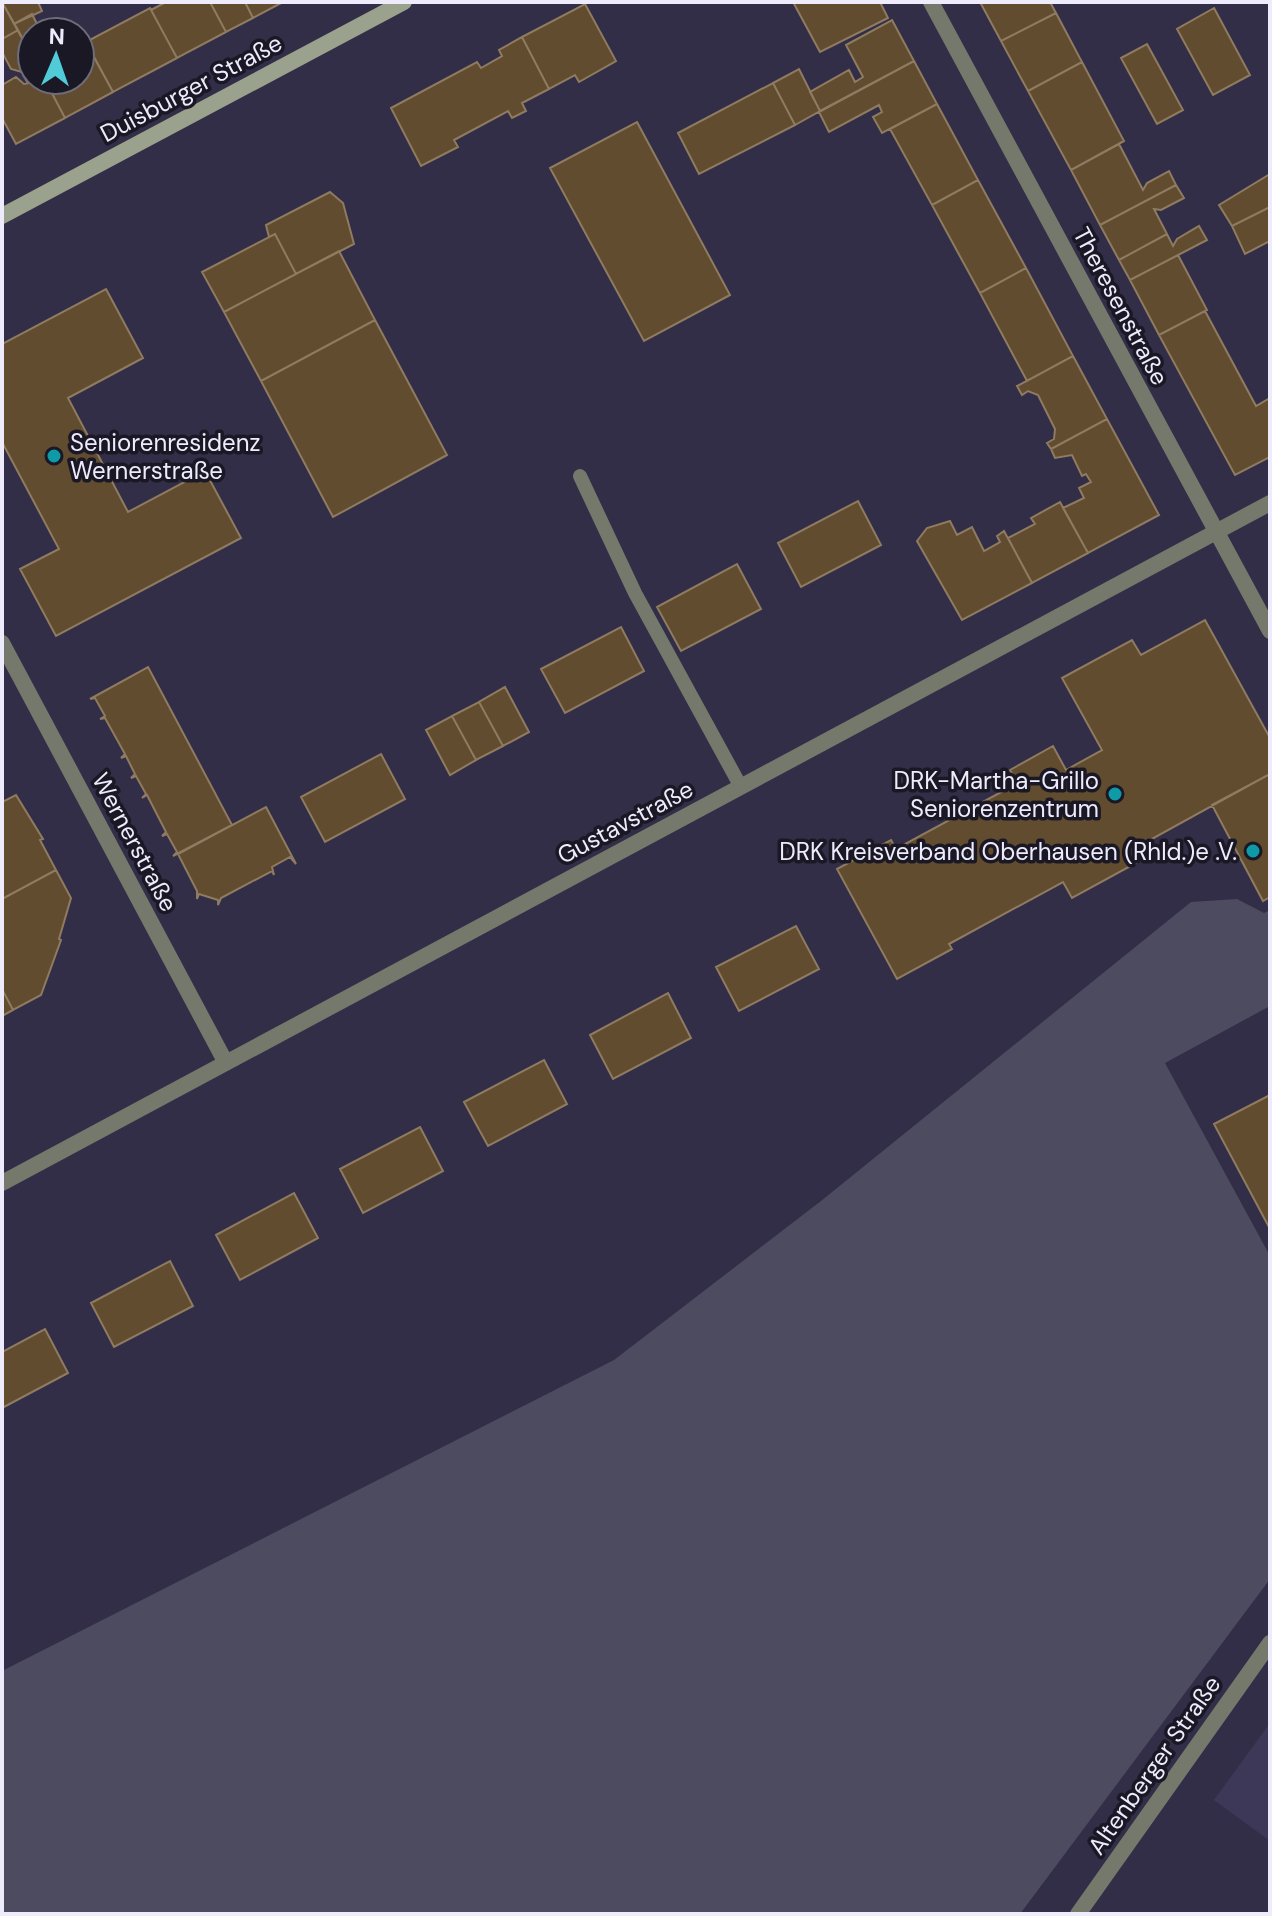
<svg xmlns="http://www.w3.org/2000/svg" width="1272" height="1916" font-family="'DM Sans',sans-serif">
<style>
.built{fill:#3d3857}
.green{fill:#4d4b60}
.building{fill:#614c2f;stroke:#8f7b60;stroke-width:2}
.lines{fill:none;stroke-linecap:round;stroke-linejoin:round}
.service{stroke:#75796c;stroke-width:14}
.minor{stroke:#75796c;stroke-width:16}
.secondary{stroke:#9aa18c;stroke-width:16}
.culture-dot{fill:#0f9aa8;stroke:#1a1824;stroke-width:3}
.labels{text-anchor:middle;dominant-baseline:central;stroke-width:7;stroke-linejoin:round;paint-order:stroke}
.street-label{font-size:24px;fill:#edebfc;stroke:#1a1824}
.poi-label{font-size:24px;fill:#edebfc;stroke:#1a1824;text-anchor:end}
</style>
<rect width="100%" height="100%" fill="#322e48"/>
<path class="built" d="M 1270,1723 L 1270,1841 L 1214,1800 Z"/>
<path class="green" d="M 1237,899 L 1264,913 L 1270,910 L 1270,1006 L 1165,1063 L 1270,1256 L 1270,1579 L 1020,1914 L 2,1914 L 2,1671 L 614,1360 L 821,1201 L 1191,902 Z"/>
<path class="building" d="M 2,2 L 38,2 L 42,11 L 14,24 Z
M 2,2 L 18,30 L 2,39 Z
M 166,2 L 210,2 L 226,32 L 177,58 L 151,10 Z
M 210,2 L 245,2 L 253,18 L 226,32 Z
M 245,2 L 283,2 L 253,18 Z
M 793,2 L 880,2 L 888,18 L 820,52 Z
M 980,2 L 1050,2 L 1056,13 L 1001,41 Z
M 585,4 L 616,61 L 579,82 L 575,75 L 549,89 L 522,37 Z
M 150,8 L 177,58 L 113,92 L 86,42 Z
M 1214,8 L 1250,75 L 1213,95 L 1177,29 Z
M 1056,13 L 1082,62 L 1028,91 L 1001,41 Z
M 32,14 L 41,32 L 32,32 L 32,56 L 14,24 Z
M 892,20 L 914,61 L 820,111 L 810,92 L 849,70 L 855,82 L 863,77 L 846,45 Z
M 18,30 L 32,56 L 32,80 L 27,82 L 22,72 L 11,69 L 2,52 L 2,39 Z
M 522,37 L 549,89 L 522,103 L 526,111 L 512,118 L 508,111 L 454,140 L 458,147 L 421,166 L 391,108 L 477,62 L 481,68 L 502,56 L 499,50 Z
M 1147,44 L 1183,110 L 1157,124 L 1121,58 Z
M 90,50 L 113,92 L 65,118 L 45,80 L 80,80 L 80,56 Z
M 914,61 L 937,104 L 882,133 L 873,117 L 882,112 L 879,105 L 829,132 L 819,112 Z
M 1082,62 L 1124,141 L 1071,170 L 1028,91 Z
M 799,69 L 820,111 L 795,125 L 773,83 Z
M 16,77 L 24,84 L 45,80 L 65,118 L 16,144 L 2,118 L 2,85 Z
M 773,83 L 795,125 L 699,174 L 678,133 Z
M 937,104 L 978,180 L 932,205 L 890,129 Z
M 637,122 L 730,295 L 644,341 L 550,168 Z
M 1119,144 L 1143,190 L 1147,183 L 1169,171 L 1176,185 L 1100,225 L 1071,170 Z
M 1270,174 L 1270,207 L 1232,226 L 1219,205 Z
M 978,180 L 1026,268 L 980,293 L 932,205 Z
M 1176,185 L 1184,198 L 1161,210 L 1154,209 L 1167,234 L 1119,260 L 1100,225 Z
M 330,192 L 343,203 L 354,244 L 296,274 L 275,234 L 269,237 L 266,225 Z
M 1270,207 L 1270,241 L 1245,254 L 1232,226 Z
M 1199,226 L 1207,240 L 1130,280 L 1119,260 L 1167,234 L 1173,246 L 1177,239 Z
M 275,234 L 296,274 L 224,312 L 202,272 Z
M 339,251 L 375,320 L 261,381 L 224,312 Z
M 1178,255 L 1207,310 L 1159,335 L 1130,280 Z
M 1026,268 L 1073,356 L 1027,381 L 980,293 Z
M 106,289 L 143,358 L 68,398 L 128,512 L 205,471 L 241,538 L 56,636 L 20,569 L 59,549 L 2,442 L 2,344 Z
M 1205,311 L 1256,406 L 1270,398 L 1270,457 L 1235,475 L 1159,335 Z
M 375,320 L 447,455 L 333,517 L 261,381 Z
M 1073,356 L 1107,419 L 1051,449 L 1047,443 L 1054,439 L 1055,429 L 1038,395 L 1028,391 L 1022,395 L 1017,386 Z
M 1107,419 L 1159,515 L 1088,553 L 1063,508 L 1084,498 L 1079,488 L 1091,482 L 1086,474 L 1082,476 L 1072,455 L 1055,458 L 1051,449 Z
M 858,501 L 881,545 L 801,587 L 778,543 Z
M 1060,502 L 1088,553 L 1032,583 L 1008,538 L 1035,524 L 1031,518 Z
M 950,521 L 957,535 L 972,527 L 984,551 L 1000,542 L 997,536 L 1004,531 L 1032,583 L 962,620 L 917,541 L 927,528 Z
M 737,564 L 761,609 L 681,651 L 657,607 Z
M 1205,620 L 1270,738 L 1270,774 L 1130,851 L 1136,863 L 1072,898 L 1063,882 L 949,944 L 952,949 L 897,979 L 837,869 L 891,840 L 896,849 L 1018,783 L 1010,770 L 1053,746 L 1066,770 L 1102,750 L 1062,678 L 1132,640 L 1141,655 Z
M 621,627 L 644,671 L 565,713 L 541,669 Z
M 148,667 L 232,825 L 173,856 L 177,852 L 167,834 L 162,836 L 166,832 L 147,795 L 142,798 L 146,794 L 136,776 L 131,778 L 135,774 L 126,756 L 121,758 L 125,754 L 105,718 L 100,719 L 105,716 L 95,698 L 90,699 Z
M 505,687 L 529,732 L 503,746 L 479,702 Z
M 479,702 L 503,746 L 476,760 L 452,716 Z
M 452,716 L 476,760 L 450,775 L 426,730 Z
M 381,754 L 405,799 L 325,842 L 301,797 Z
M 1270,774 L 1270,897 L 1263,901 L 1212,805 Z
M 16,795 L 43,839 L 40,840 L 56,870 L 2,899 L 2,802 Z
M 266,807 L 296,864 L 290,857 L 272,867 L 274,875 L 272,871 L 221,898 L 218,905 L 218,900 L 199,894 L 197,899 L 197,891 L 178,854 Z
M 56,870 L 71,898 L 59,939 L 61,940 L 41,995 L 13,1010 L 2,989 L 2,899 Z
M 796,926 L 819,969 L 739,1011 L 716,967 Z
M 2,989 L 13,1010 L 2,1016 Z
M 668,993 L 691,1038 L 613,1079 L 590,1035 Z
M 544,1060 L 567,1104 L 488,1146 L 464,1102 Z
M 1270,1095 L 1270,1229 L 1214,1124 Z
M 420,1127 L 443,1171 L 363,1213 L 340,1169 Z
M 294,1193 L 318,1238 L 240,1280 L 216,1235 Z
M 170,1261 L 193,1306 L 114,1347 L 91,1303 Z
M 45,1329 L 68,1373 L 2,1408 L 2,1352 Z"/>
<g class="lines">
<path class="service" d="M 580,476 L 635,593 L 741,787"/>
<path class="minor" d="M 931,2 L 1270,631
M 2,643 L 226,1063
M 2,1183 L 1270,503
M 1078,1914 L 1270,1643"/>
<path class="secondary" d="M 2,216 L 404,2"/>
</g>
<g class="culture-dot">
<circle cx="54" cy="456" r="8"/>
<circle cx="1115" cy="794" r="8"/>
<circle cx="1253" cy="851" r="8"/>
</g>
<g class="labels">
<g class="street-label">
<text transform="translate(191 88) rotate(-28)">Duisburger Straße</text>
<text transform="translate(1121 306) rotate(62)">Theresenstraße</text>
<text transform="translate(625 822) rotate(-28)">Gustavstraße</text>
<text transform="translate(135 842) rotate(62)">Wernerstraße</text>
<text transform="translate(1154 1765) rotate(-55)">Altenberger Straße</text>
</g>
<g class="poi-label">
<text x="70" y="442" text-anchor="start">Seniorenresidenz<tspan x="70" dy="28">Wernerstraße</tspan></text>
<text x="1099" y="780">DRK-Martha-Grillo<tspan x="1099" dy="28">Seniorenzentrum</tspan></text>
<text x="1237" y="851">DRK Kreisverband Oberhausen (Rhld.)e .V.</text>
</g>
</g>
<rect width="1272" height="1916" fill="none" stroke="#edebfc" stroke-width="8"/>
<g transform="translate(56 56) rotate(2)"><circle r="38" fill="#1a1824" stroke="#6e6c7a" stroke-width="2"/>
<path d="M0-6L14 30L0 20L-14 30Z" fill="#52cbd9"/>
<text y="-12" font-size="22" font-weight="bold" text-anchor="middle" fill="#edebfc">N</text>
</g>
</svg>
